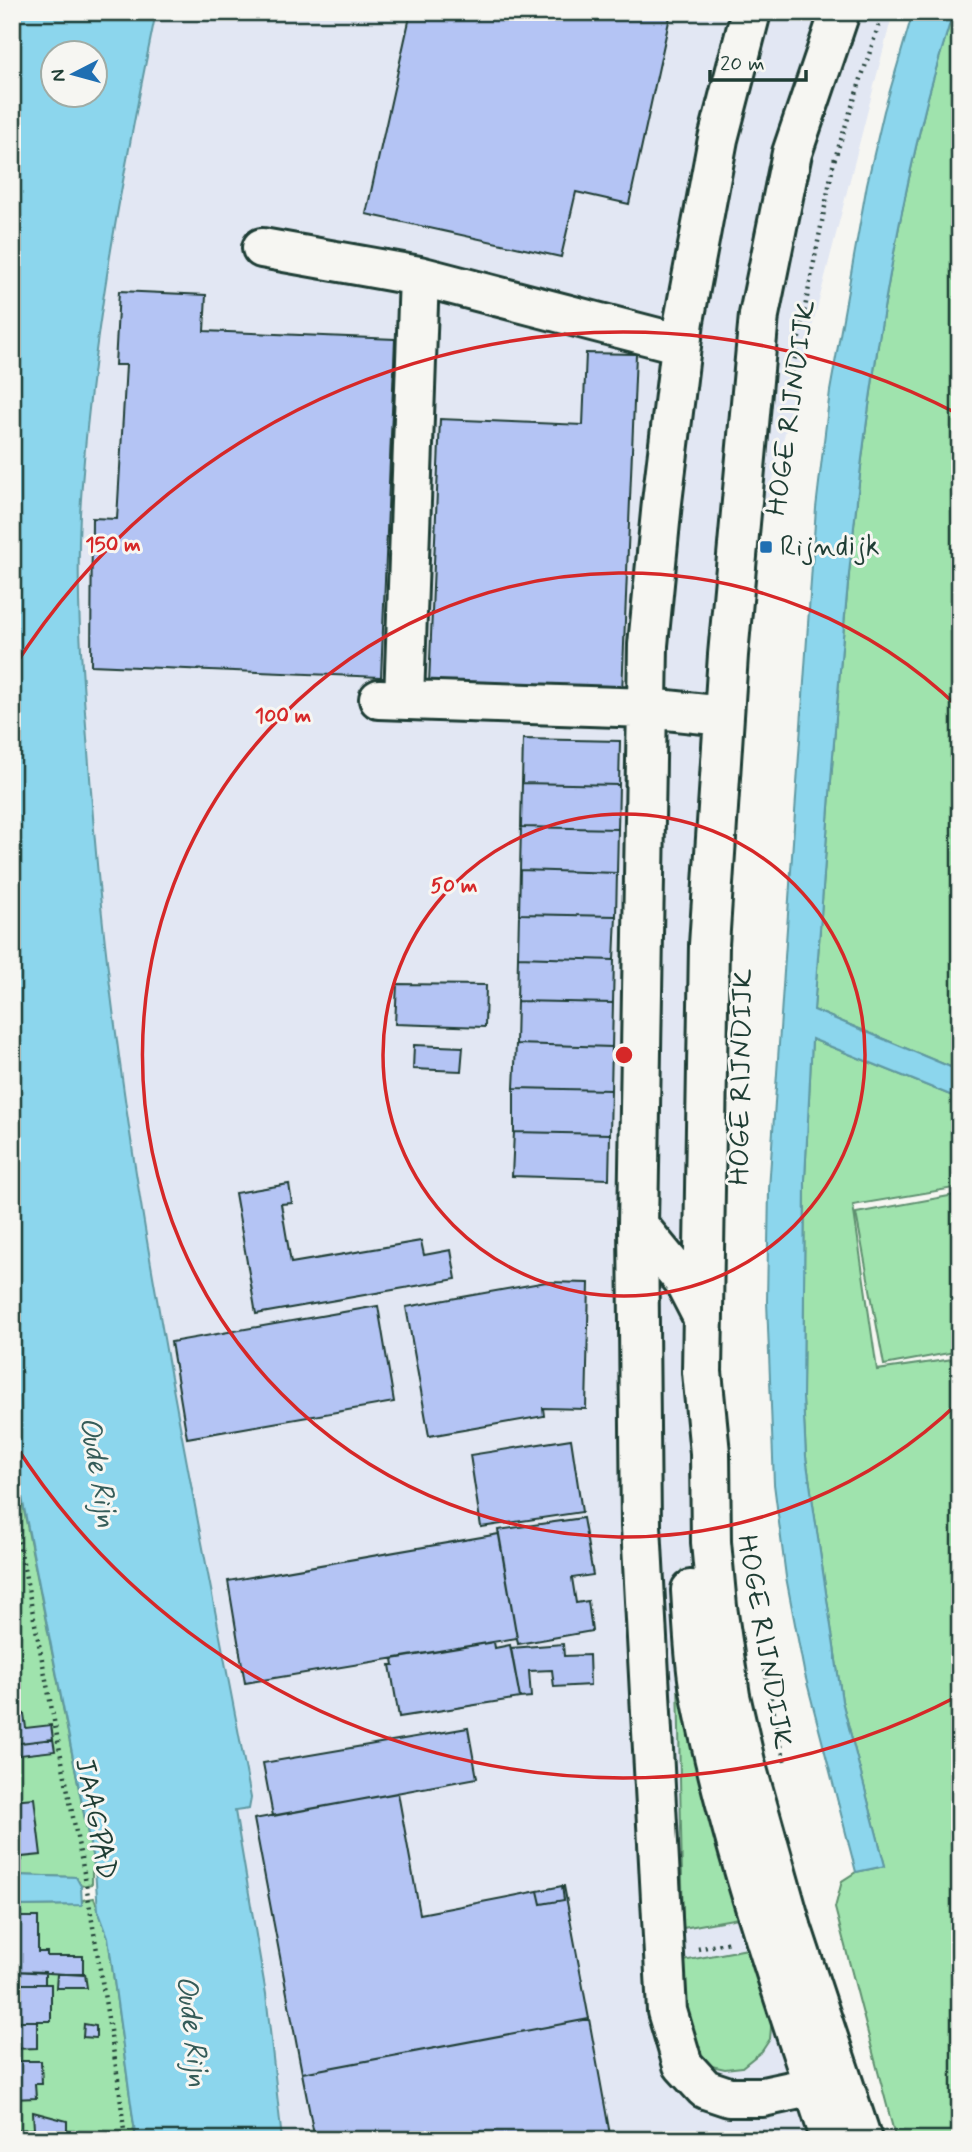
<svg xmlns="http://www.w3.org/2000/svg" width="972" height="2152" font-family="Mynerve,sans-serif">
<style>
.built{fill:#e2e7f3}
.green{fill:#9fe3ad;stroke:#5f9070;stroke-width:2}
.water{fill:#8cd6ed;stroke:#6099a3;stroke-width:2;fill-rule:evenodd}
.building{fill:#b4c4f4;stroke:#1f3d34;stroke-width:2}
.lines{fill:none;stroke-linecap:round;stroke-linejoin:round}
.minor-casing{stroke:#1f3d34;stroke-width:44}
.path{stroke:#1f3d34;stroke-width:4.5;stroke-dasharray:2 5;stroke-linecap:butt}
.minor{stroke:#f6f6f2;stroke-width:38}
.ring{fill:none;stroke:#d62828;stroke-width:3.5}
.poi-dot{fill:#1f6fb2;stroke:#f6f6f2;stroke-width:2.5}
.labels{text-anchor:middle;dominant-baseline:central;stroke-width:6;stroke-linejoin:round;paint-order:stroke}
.street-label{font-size:28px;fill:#1f3d34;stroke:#f6f6f2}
.poi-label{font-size:28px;fill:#1f3d34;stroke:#f6f6f2;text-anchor:start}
.water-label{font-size:30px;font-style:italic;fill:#355c59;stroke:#f6f6f2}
.centre{fill:#d62828;stroke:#f6f6f2;stroke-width:3.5}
.ring-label{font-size:21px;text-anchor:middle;font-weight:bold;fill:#d62828;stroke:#f6f6f2;stroke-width:6;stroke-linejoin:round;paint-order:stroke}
</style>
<rect width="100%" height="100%" fill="#f6f6f2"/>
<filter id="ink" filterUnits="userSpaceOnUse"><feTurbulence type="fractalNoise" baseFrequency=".0143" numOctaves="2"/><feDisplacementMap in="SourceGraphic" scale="14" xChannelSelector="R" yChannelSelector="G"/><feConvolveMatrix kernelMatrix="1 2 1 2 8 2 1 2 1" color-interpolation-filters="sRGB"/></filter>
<g filter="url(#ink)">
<path class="built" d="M 142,12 L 893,12 L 728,655 L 707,1748 L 816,2140 L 264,2140 L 76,862 L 60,588 Z"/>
<path class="green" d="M 953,12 L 960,12 L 960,1071 L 814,1010 C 837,709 852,404 925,109 C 933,76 944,44 953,12 Z
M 812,1039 L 960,1099 L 960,1187 L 853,1205 L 877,1370 L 960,1358 L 960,2140 L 896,2140 L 835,1908 L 842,1881 L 856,1872 L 885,1866 L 842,1701 L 806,1457 L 803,1398 L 805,1179 Z
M 960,1194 L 960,1351 L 884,1365 L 856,1213 Z
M 15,1488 L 22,1500 L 95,1870 L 92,1871 L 92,1884 L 81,1886 L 76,1877 L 12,1875 L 12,1489 Z
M 681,1571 L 697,1692 L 744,1917 L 683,1928 L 676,1578 Z
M 94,1898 L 108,1937 L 136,2140 L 12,2140 L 12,1906 L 81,1905 L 83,1900 Z
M 753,1948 L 772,2016 L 770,2039 L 762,2051 L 742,2067 L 725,2069 L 707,2065 L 694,2050 L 684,2020 L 683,1961 Z"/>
<path class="water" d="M 12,12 L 156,12 C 122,178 90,345 80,514 C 75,611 85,708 92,804 C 117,1139 189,1469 251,1798 L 249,1809 L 235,1811 L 266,1994 L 282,2140 L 136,2140 L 108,1937 L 98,1910 L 95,1870 L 12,1446 ZM 52,52 L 94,52 L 94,94 L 52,94 Z
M 913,12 L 953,12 C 944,44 933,76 925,109 C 852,403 837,708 814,1010 L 960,1071 L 960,1099 L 812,1039 L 805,1179 L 803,1398 L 806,1457 L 842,1701 L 885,1866 L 856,1872 L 804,1671 L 786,1577 L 774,1484 L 767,1301 L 769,1189 L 816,508 L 830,391 L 867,184 L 884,111 Z
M 12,1875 L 76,1877 L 81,1886 L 82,1905 L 12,1906 Z"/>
<path class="building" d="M 411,12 L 671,12 L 629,204 L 576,192 L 561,257 L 366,214 Z
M 119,291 L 206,295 L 204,331 L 395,339 L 381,677 L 91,665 L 92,518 L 117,519 L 126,365 L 115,365 Z
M 586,353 L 636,354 L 622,693 L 429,684 L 440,419 L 583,425 Z
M 523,739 L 620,741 L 619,785 L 522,783 Z
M 522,783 L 619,785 L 618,829 L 521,827 Z
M 521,827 L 618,829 L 617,873 L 520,870 Z
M 520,870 L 617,873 L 616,916 L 519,914 Z
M 519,914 L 616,916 L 614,960 L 518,957 Z
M 518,957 L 614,960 L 613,1003 L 517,1001 Z
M 397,984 L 486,985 L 485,1027 L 395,1024 Z
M 517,1001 L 613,1003 L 612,1047 L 516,1044 Z
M 516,1044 L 612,1047 L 611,1090 L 514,1088 Z
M 414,1045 L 463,1047 L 461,1071 L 413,1069 Z
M 514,1088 L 611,1090 L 610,1134 L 514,1132 Z
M 514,1132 L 610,1134 L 609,1179 L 512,1176 Z
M 289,1184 L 292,1203 L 281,1204 L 291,1263 L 421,1241 L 424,1255 L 451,1250 L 456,1279 L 256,1314 L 235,1193 Z
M 546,1282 L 589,1283 L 586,1409 L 543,1408 L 544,1416 L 429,1436 L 406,1307 Z
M 378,1306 L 394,1402 L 187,1438 L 171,1342 Z
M 571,1439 L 582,1512 L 481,1527 L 470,1455 Z
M 583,1518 L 593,1575 L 572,1578 L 576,1603 L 588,1601 L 592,1631 L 518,1644 L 498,1530 Z
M 499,1534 L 517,1638 L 245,1683 L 228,1581 Z
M 494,1642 L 495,1648 L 510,1645 L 520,1698 L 399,1717 L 390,1665 L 394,1665 L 393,1659 Z
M 563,1644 L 564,1656 L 589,1655 L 590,1685 L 554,1687 L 552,1670 L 529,1671 L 531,1697 L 520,1698 L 511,1648 Z
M 24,1714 L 26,1728 L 51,1725 L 53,1739 L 12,1744 L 12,1716 Z
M 468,1728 L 477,1778 L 273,1816 L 263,1763 Z
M 53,1739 L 55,1751 L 12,1756 L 12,1744 Z
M 398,1793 L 420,1914 L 538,1891 L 541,1904 L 564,1900 L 562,1886 L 564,1886 L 589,2019 L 302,2073 L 254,1819 Z
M 34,1798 L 41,1855 L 22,1857 L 22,1860 L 12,1861 L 12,1800 Z
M 562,1886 L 564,1900 L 541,1904 L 538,1891 Z
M 12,1917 L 38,1917 L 38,1952 L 47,1952 L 47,1956 L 83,1956 L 83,1975 L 14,1971 Z
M 14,1971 L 45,1972 L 45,1984 L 14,1984 Z
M 57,1974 L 85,1974 L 87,1988 L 56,1988 Z
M 12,1984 L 51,1984 L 51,2021 L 12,2021 Z
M 589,2019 L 611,2140 L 315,2140 L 302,2073 Z
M 12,2021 L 37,2021 L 37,2048 L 12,2049 Z
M 84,2024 L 96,2026 L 96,2038 L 83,2037 Z
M 12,2061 L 41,2061 L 42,2084 L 35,2084 L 36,2098 L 12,2099 Z
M 33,2112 L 67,2121 L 67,2140 L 12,2140 L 12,2130 L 34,2129 Z"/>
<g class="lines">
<defs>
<path id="minor" d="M 751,12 L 718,139 L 684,321 L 662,502 L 648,645 L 638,1225 L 641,1526 L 667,2011 L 683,2065 L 705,2089 L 729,2097 L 763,2097 L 842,2080
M 840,12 L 792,153 L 759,315 L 728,655 L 709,945 L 702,1372 L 710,1453 L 711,1542 L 717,1607 L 730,1696 L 745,1762 L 792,1929 L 862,2140
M 262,248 L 419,276
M 379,699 L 648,708 L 724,716
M 404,699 L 419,276 L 681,344
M 638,1225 L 684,1281 L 701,1314
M 691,1590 C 693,1621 694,1654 699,1685 C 728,1840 782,1990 831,2140"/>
</defs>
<use href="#minor" class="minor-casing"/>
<path class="path" d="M 792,373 L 834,161 L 883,12
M 12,1507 L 85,1878 L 119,2085 L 125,2140
M 765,1670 L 785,1764
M 698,1949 L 730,1942"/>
<use href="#minor" class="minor"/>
</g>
</g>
<g class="ring">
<circle cx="624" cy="1055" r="241"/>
<path d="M959 1402A482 482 0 1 1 959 708"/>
<path d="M958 1696A723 723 0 0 1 14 1443M14 667A723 723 0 0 1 958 414"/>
</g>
<rect class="poi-dot" x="759" y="540" width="14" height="14" rx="3.5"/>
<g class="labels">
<g class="street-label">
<text transform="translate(792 408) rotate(-82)">HOGE RIJNDIJK</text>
<text transform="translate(742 1077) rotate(-89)">HOGE RIJNDIJK</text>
<text transform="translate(764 1642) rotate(80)">HOGE RIJNDIJK</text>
<text transform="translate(95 1819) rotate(79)">JAAGPAD</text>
</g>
<g class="poi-label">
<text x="780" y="547">Rijndijk</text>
</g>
<g class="water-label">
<text transform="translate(98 1472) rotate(80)">Oude Rijn</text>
<text transform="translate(192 2031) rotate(83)">Oude Rijn</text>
</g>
</g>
<circle cx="624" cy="1055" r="10" class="centre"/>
<g class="ring-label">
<text x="113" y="551">150 m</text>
<text x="283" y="722">100 m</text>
<text x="454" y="892">50 m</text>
</g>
<rect width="972" height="2152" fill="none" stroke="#f6f6f2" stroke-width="42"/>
<rect x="21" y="21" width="930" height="2110" fill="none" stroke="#1f3d34" stroke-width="2.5" filter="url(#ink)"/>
<g transform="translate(74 74) rotate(264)"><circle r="33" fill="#f6f6f2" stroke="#a0aca6" stroke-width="2"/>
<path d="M0-5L12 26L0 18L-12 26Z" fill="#1f6fb2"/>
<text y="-10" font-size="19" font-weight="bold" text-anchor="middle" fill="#1f3d34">N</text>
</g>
<path d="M710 70v10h96v-10" fill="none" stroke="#1f3d34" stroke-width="3.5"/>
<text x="720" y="70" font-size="21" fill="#1f3d34" stroke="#f6f6f2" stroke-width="5" paint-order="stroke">20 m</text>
</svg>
